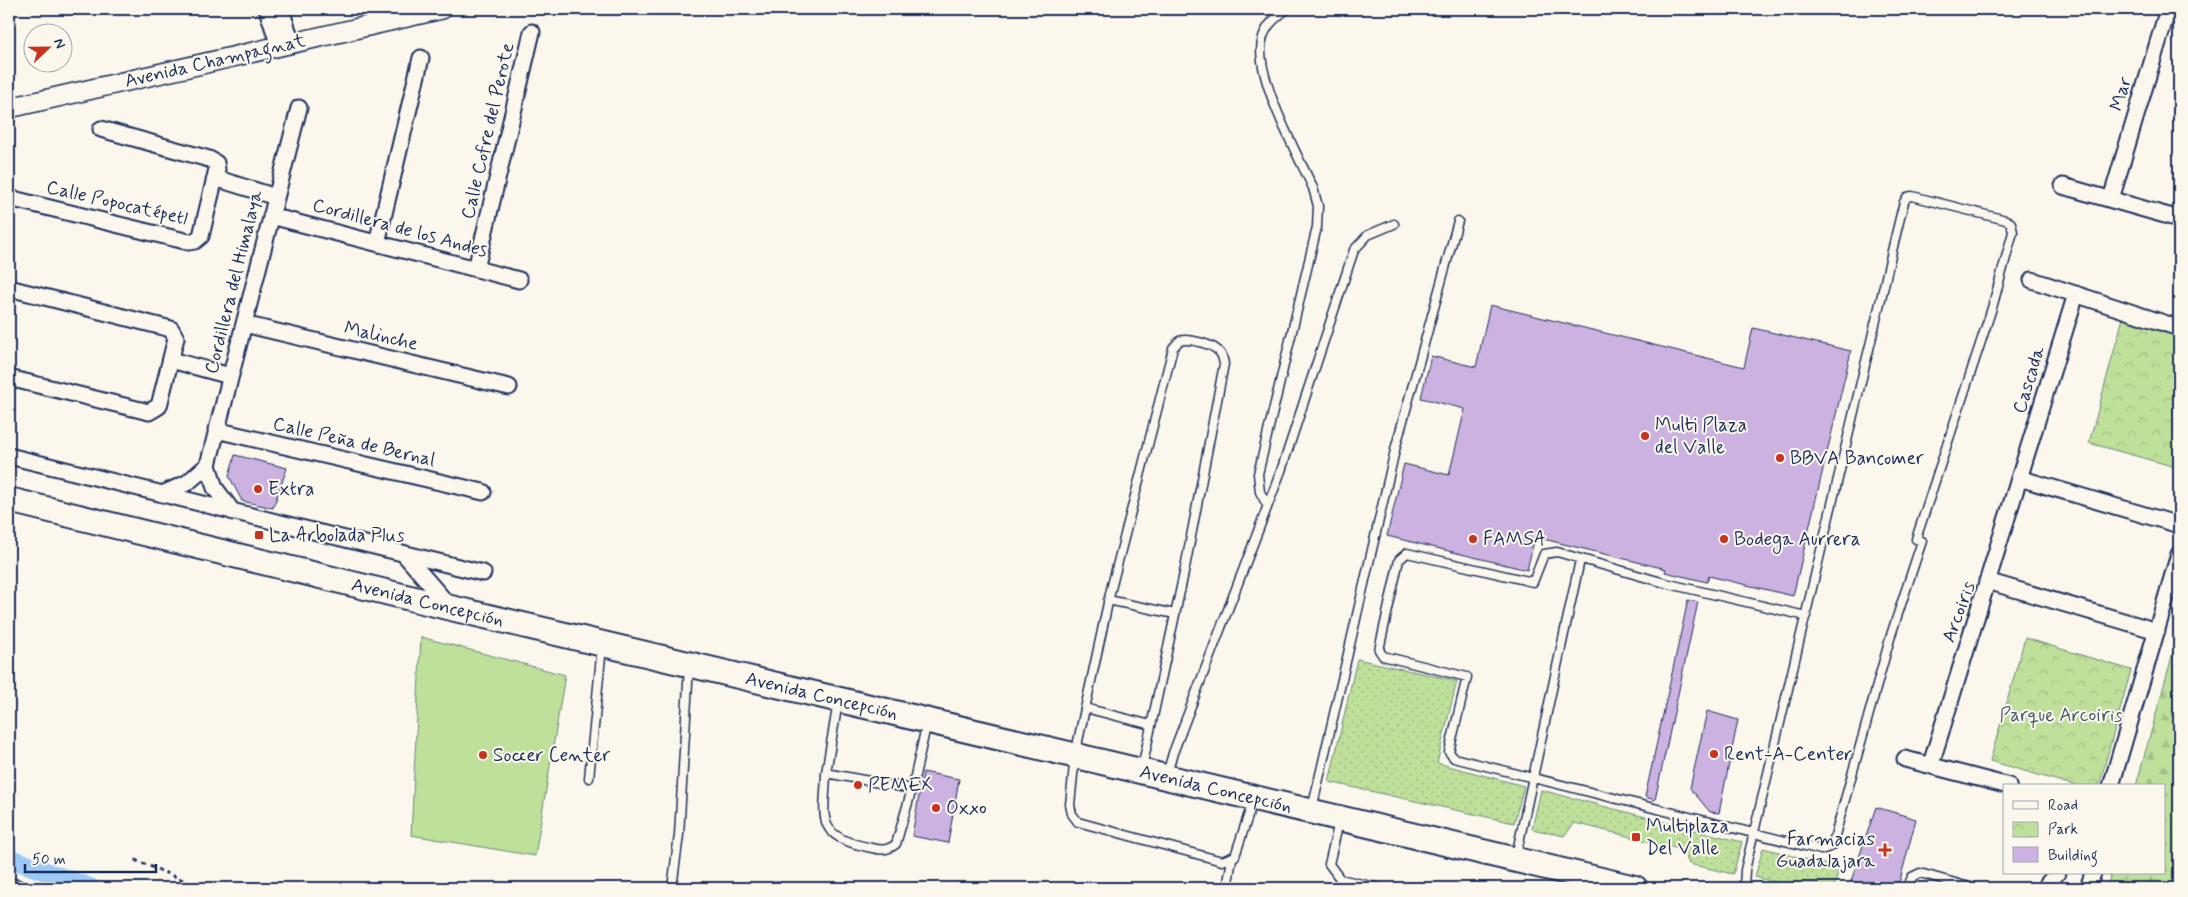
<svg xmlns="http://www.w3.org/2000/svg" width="2188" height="897" font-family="Mynerve,sans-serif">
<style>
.grass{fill:url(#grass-dots);stroke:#6c887c}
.forest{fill:url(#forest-firs);stroke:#6c887c}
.park{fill:url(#park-crowns);stroke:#6c887c}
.pitch{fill:#bee09a;stroke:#6c887c}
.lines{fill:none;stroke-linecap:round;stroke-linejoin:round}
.canal{stroke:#9cc9f6;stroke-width:19}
.building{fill:#ccb2e0;stroke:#1b2f5e}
.service-casing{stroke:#1b2f5e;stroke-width:11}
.minor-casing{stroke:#1b2f5e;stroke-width:19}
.tertiary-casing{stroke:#1b2f5e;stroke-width:22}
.primary-casing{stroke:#1b2f5e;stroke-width:28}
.path{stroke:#1b2f5e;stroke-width:3;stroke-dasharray:4 4;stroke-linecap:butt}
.service{stroke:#fbf7ec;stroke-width:8}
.minor{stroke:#fbf7ec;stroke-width:15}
.tertiary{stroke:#fbf7ec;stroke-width:19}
.primary{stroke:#fbf7ec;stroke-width:24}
.poi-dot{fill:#c8321e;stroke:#fbf7ec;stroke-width:2}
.labels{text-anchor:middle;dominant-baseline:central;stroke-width:4;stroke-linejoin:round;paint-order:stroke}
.street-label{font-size:19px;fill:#1b2f5e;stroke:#fbf7ec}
.poi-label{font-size:19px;fill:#1b2f5e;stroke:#fbf7ec;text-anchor:start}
.park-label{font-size:19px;fill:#445b6d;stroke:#fbf7ec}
</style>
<defs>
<pattern id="grass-dots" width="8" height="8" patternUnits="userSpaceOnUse" patternTransform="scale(1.25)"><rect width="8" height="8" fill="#bee09a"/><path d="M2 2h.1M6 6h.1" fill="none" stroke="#a3c087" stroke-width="1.8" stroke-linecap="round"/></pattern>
<pattern id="forest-firs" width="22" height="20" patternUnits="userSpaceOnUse" patternTransform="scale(1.25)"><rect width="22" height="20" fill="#bee09a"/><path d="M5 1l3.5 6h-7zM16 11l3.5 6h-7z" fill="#a3c087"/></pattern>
<pattern id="park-crowns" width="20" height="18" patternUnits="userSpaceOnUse" patternTransform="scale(1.25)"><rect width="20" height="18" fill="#bee09a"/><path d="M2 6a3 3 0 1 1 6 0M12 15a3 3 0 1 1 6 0" fill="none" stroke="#a3c087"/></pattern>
</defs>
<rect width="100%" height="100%" fill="#fbf7ec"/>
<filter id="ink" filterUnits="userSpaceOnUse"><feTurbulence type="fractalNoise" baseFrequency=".02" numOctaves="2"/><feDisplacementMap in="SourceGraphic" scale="10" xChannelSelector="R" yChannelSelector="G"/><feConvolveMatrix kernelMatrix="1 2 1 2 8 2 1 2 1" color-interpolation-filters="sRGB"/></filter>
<g filter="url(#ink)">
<path class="grass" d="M 1357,659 L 1457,681 L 1437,763 L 1524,786 L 1514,823 L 1329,782 Z
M 1541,790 L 1742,842 L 1733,874 L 1689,864 L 1683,850 L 1575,823 L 1564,836 L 1532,829 Z
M 1763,848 L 1839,868 L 1834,888 L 1789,888 L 1787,885 L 1755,877 Z"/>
<path class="forest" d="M 2179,631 L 2179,888 L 2107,888 L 2111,873 L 2164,873 L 2164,786 L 2136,786 Z"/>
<path class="park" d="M 2124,314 L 2179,332 L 2179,468 L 2089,443 Z
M 2025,638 L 2131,670 L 2099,786 L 2076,786 L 1990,761 Z"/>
<path class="pitch" d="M 421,637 L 565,675 L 535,856 L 411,835 Z"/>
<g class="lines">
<path class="canal" d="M 9,858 L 91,888"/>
</g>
<path class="building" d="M 1490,305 L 1744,367 L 1753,328 L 1851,351 L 1793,596 L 1709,576 L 1707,582 L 1665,572 L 1666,569 L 1535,537 L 1527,570 L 1387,536 L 1404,464 L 1449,475 L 1465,409 L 1421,398 L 1431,356 L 1476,367 Z
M 235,455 L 287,468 L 273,508 L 242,501 L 229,476 Z
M 1688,600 L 1698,602 L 1655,800 L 1645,797 Z
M 1707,711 L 1738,720 L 1719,813 L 1710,812 L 1690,788 Z
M 923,772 L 959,779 L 948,843 L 912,836 Z
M 1876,807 L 1916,819 L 1900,880 L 1891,888 L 1876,888 L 1851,881 Z"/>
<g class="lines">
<defs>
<path id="service" d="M 1267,505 L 1260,492 L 1258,474 L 1317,227 L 1318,206 L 1313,188 C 1298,155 1251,71 1263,37 C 1267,24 1277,17 1287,9
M 1108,600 L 1175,614
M 838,702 L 826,773 L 912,789 L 927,722
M 1085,708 L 1151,725
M 1142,768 L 1184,573 L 1224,364 C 1223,360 1223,356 1220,353 C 1214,344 1189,338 1179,341 L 1173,348 L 1111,589 L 1075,755 L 1070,805 L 1072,814 L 1078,822 L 1222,861 L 1235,856 L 1253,801
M 826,773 C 825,815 814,835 863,846 C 876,849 885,853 896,844 L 912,789
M 1167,774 L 1173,753 L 1281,471 L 1354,250 L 1368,235 L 1394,224
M 589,778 L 602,646
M 1312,809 L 1396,446 L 1458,221
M 1339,822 L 1329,864 L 1340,879 L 1380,888
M 1516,856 L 1580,560
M 672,888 L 679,835 L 689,666
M 1227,888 L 1232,859
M 1744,888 L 1745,870 L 1865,365 C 1879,311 1890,256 1904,202 L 1907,197 L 1912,196 L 2006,220 L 2011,223 L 2013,232 L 1992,308 L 1916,539 L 1922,541 L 1891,635 L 1832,846 L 1821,850 L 1454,758 L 1449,752 L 1467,677 L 1383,656 L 1379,650 L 1399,560 L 1407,553 L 1533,582 L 1544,554 L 1557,552 L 1665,583 L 1806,616
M 1907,888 L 1912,877 L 1920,873 L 1973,888"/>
<path id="minor" d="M 267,9 L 279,46
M 281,9 L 292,43
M 215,178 L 276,197
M 2063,186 L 2179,219
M 9,198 L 189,242 L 195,241 L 201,236 L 217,169 L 216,163 L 209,159 L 101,129
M 2111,199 L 2168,9
M 271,216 L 519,280
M 377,243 L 421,58
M 476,269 L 532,32
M 2032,280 L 2179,328
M 9,288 L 171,329 L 176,338 L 159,406 L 149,412 L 9,378
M 244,324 L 509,387
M 171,360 L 230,376
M 216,430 L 483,492
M 9,456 L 483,573
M 2019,478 L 2179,525
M 162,494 L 187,483 L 208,465
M 233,512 L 215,488 L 208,465 L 299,108
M 404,554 L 450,607
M 1987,581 L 2157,631
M 1905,759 L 2009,786
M 1931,764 L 2076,294
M 2111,786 L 2179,554
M 9,886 L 17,888
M 2044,888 L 2057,873
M 2088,888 L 2093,873"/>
<path id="tertiary" d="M 9,108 L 442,9"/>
<g id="primary">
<path id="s1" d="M 9,500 L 451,608 L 1635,888"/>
</g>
</defs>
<use href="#service" class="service-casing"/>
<use href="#minor" class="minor-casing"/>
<use href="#tertiary" class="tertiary-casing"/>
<use href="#primary" class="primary-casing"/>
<path class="path" d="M 135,860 L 202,888"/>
<use href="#service" class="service"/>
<use href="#minor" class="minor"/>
<use href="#tertiary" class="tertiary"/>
<use href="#primary" class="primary"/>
</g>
</g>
<g class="poi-dot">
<circle cx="1645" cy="436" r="5"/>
<circle cx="1780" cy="458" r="5"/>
<circle cx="258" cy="489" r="5"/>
<rect x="254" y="530" width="10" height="10" rx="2.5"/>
<circle cx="1473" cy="539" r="5"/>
<circle cx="1724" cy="539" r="5"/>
<circle cx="1714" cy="754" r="5"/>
<circle cx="483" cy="755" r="5"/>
<circle cx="858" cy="785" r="5"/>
<circle cx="936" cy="808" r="5"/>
<rect x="1631" y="832" width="10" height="10" rx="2.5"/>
<path d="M1882.5 842.5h5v5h5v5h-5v5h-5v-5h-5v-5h5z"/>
</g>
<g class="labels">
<g class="street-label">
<text transform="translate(215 61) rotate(-13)">Avenida Champagnat</text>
<text transform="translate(2121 94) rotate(-73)">Mar</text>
<text transform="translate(488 131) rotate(-77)">Calle Cofre del Perote</text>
<text transform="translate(117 203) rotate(13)">Calle Popocatépetl</text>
<text transform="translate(400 228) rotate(15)">Cordillera de los Andes</text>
<text transform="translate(234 282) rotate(-76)">Cordillera del Himalaya</text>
<text transform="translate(381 336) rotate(13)">Malinche</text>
<text transform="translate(2029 380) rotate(-73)">Cascada</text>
<text transform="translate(354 442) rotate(13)">Calle Peña de Bernal</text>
<text stroke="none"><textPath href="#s1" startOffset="431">Avenida Concepción</textPath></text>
<text transform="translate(1959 612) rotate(-70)">Arcoiris</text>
<text stroke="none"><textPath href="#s1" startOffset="836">Avenida Concepción</textPath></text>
<text stroke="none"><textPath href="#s1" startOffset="1241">Avenida Concepción</textPath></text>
</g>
<g class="poi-label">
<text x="1655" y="425">Multi Plaza<tspan x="1655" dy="22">del Valle</tspan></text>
<text x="1790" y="458">BBVA Bancomer</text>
<text x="268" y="489">Extra</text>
<text x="269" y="535">La Arbolada Plus</text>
<text x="1483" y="539">FAMSA</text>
<text x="1734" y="539">Bodega Aurrera</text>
<text x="1724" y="754">Rent-A-Center</text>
<text x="493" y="755">Soccer Center</text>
<text x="868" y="785">PEMEX</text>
<text x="946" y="808">Oxxo</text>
<text x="1646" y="826">Multiplaza<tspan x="1646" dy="22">Del Valle</tspan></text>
<text x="1875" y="839" text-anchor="end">Farmacias<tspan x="1875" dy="22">Guadalajara</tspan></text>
</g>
<g class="park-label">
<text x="2061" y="715">Parque Arcoiris</text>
</g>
</g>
<rect width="2188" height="897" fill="none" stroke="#fbf7ec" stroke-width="30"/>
<rect x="15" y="15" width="2158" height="867" fill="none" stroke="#1b2f5e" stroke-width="2" filter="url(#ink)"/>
<rect x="2003" y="784" width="162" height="90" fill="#fbf7ec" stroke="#a1a7b3"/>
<rect x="2013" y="801" width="25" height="8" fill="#fbf7ec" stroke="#a1a7b3"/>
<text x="2048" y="810" font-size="15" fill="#1b2f5e">Road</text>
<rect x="2013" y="822" width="25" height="15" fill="url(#park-crowns)" stroke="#a1a7b3"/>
<text x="2048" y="834" font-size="15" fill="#1b2f5e">Park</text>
<rect x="2013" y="847" width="25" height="15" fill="#ccb2e0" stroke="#a1a7b3"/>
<text x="2048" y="860" font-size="15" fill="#1b2f5e">Building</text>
<g transform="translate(48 48) rotate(68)"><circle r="24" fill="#fbf7ec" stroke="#a1a7b3"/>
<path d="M0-4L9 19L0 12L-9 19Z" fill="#c8321e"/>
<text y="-8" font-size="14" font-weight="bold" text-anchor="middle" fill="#1b2f5e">N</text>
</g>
<path d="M25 864v8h131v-8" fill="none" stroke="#1b2f5e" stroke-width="2.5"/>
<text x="32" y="864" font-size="15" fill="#1b2f5e" stroke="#fbf7ec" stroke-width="4" paint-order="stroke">50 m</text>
</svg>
